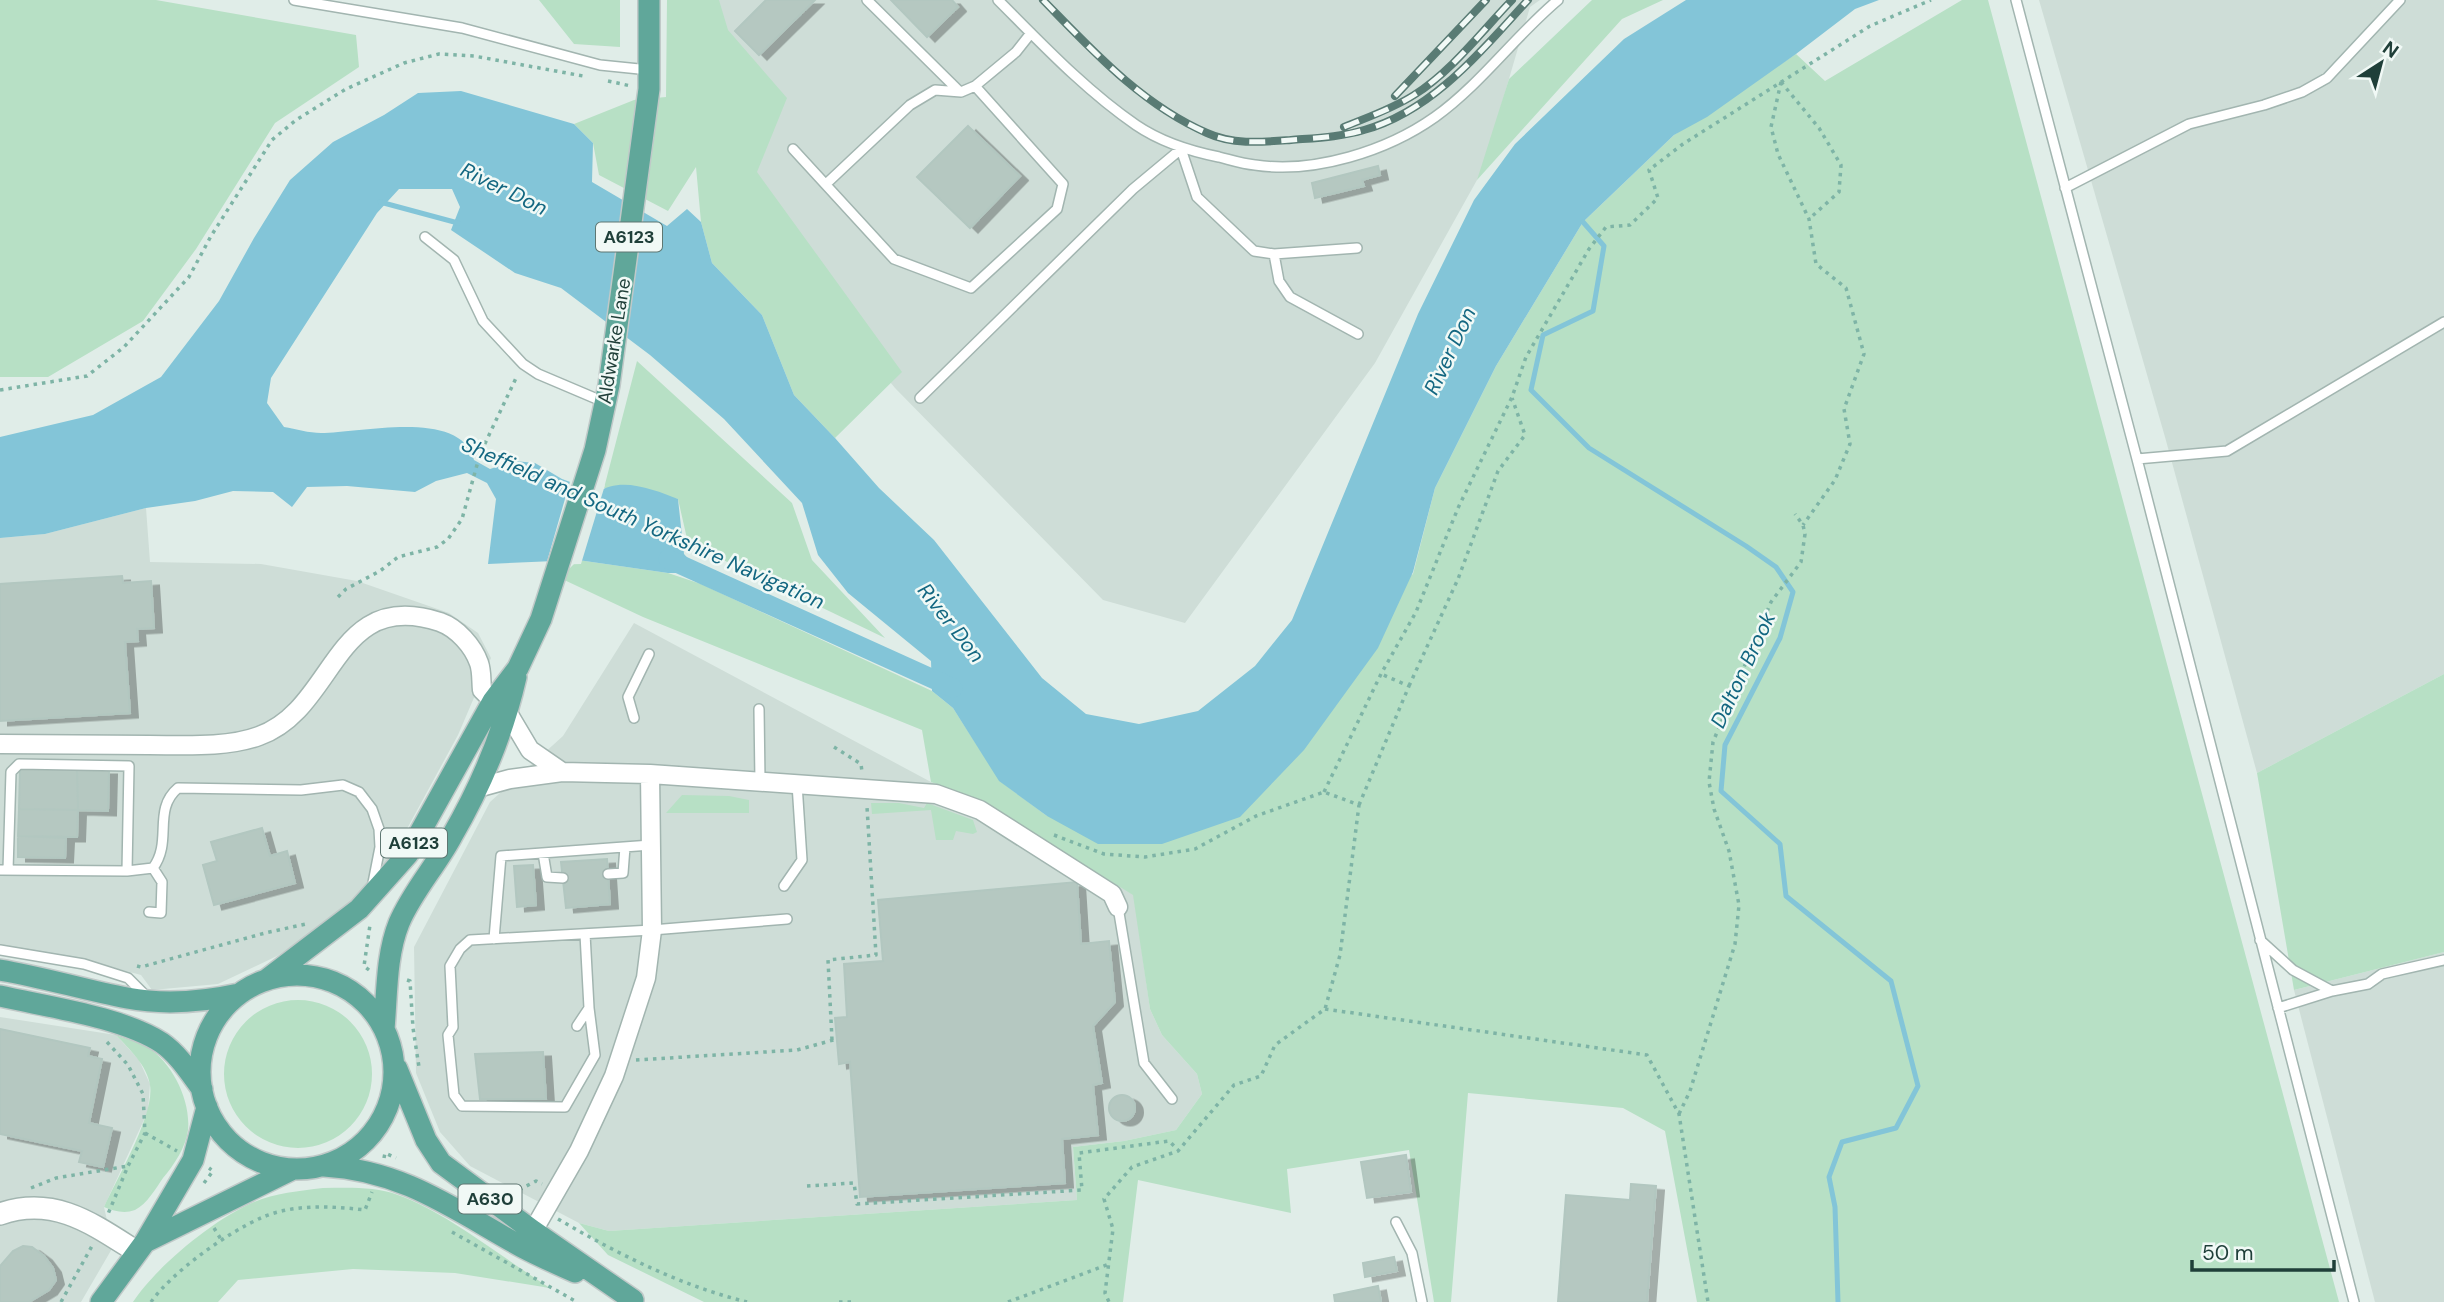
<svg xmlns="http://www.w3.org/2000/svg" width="2444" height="1302" font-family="'DM Sans',sans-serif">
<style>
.built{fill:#ceddd7}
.green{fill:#b7e0c5}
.water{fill:#83c5d8}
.pier{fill:#e0ede8}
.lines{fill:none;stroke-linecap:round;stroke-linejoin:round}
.stream{stroke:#83c5d8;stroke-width:5}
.canal{stroke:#83c5d8;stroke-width:19}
.building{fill:#b5c8c1;stroke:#b2c7c0;stroke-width:2;filter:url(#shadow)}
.service-casing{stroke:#a2b5b0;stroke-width:12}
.minor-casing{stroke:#a2b5b0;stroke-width:21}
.tertiary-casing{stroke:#a2b5b0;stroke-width:24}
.primary-casing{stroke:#c0c9c8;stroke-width:24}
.path{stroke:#7eb4a6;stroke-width:3.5;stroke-dasharray:3.5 5;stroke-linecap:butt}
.service{stroke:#fff;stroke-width:9}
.minor{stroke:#fff;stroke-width:18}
.tertiary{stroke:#fff;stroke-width:21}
.primary{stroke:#60a79a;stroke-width:21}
.rail-casing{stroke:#597b74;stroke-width:8}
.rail{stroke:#f1f9f6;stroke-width:5;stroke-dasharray:16;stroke-linecap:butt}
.labels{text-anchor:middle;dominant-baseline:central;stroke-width:5;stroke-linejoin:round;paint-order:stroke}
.shield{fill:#f1f9f6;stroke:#5e7772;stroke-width:2}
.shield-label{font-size:18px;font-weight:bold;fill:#1f3f39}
.street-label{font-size:19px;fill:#1f3f39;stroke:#f1f9f6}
.water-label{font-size:21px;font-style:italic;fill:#136781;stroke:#f1f9f6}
</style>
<defs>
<filter id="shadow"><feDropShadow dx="8" dy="4.5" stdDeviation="0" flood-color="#0004"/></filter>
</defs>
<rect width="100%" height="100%" fill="#e0ede8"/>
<path class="built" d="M 667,0 L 1540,0 L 1530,7 L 1482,171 L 1375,363 L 1185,623 L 1103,600 L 895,388 L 746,207 Z
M 2039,0 L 2444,0 L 2444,674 L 2257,773 L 2165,437 Z
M 146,508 L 150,562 L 261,564 L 357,581 L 449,613 L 478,633 L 491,658 L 458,735 L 396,849 L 360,892 L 326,924 L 277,956 L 218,984 L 152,990 L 141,975 L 81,959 L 0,946 L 0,538 L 45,534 Z
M 634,623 L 931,782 L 979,800 L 1134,895 L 1150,1009 L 1162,1035 L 1197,1074 L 1202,1094 L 1176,1130 L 1124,1141 L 1073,1147 L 1077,1200 L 609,1231 L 579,1223 L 470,1166 L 440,1132 L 416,1073 L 414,947 L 490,802 L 563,736 Z
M 2444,952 L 2444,1302 L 2375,1302 L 2294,990 Z
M 0,1017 L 116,1035 L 139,1060 L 150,1084 L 148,1111 L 104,1207 L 113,1247 L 81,1302 L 0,1302 Z"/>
<path class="green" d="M 0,0 L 156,0 L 356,35 L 359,67 L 275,123 L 196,249 L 143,321 L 48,377 L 0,377 Z
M 539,0 L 620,0 L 620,47 L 574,44 Z
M 667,0 L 719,0 L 728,30 L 787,98 L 757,172 L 902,372 L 835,438 L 794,395 L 762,315 L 712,263 L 701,222 L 696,167 L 668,211 L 599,175 L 593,143 L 574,124 L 634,100 L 666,97 Z
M 1592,0 L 1663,0 L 1622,19 L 1477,180 L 1509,79 Z
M 1962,0 L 1988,0 L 2339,1302 L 1697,1302 L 1665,1131 L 1623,1108 L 1468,1093 L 1451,1302 L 1434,1302 L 1409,1150 L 1287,1169 L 1291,1213 L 1138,1180 L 1123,1302 L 704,1302 L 608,1255 L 579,1223 L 609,1231 L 1077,1200 L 1073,1147 L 1124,1141 L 1176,1130 L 1202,1094 L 1197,1074 L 1162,1035 L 1150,1009 L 1133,895 L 979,800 L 931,782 L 922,730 L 643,617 L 560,578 L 578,560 L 668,573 L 701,584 L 932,691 L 953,708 L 1000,781 L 1047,816 L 1413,574 L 1435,488 L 1496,366 L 1583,222 L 1674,135 L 1796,54 L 1825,81 Z
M 637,361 L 792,503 L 812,560 L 885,638 L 688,543 L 678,499 L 604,488 Z
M 2444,674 L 2444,952 L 2294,990 L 2257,773 Z
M 682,795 L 729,796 L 749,800 L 749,813 L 666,813 Z
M 871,803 L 899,803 L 924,808 L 927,803 L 973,820 L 977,832 L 973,834 L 956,831 L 953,840 L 936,840 L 931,810 L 872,814 Z
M224 1074a74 74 0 1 1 148 0a74 74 0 1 1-148 0Z
M 116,1035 C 126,1039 138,1041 147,1047 C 172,1062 191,1100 188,1130 C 186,1147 174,1165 163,1178 C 156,1188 147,1204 135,1210 C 124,1214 114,1211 104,1207 C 117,1178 155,1114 150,1085 C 147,1065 129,1049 116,1035 Z
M 323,1188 C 347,1188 374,1186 398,1195 C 448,1213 504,1259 550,1288 L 455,1273 L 353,1269 L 238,1280 L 218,1302 L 133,1302 C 157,1266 214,1219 254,1202 C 275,1193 299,1191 323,1188 Z"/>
<path class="water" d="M 1686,0 L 1879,0 L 1855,9 L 1796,54 L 1707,117 L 1674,135 L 1583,222 L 1496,366 L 1435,488 L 1413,572 L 1378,648 L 1304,750 L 1240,817 L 1162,844 L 1098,844 L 1047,816 L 999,781 L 953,708 L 932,691 L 931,661 L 848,593 L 818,555 L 802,503 L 724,419 L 650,355 L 561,288 L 515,273 L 451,230 L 460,207 L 452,189 L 399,189 L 377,213 L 271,378 L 267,403 L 284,427 C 296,429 309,433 321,433 C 361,433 461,408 474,460 L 490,469 L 515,461 L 535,463 L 562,479 L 598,492 C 621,476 655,490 678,499 L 684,554 L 693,564 L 689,573 L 668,573 L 578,560 L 488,564 L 496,499 L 487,483 L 467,473 L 436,481 L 415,492 L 347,486 L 307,487 L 292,507 L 273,492 L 233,491 L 195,501 L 146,508 L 45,534 L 0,538 L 0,437 L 93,415 L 161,377 L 219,301 L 254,238 L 290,180 L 333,142 L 384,115 L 418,93 L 461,91 L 574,124 L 593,143 L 592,182 L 667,226 L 687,209 L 701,222 L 712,263 L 762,315 L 794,395 L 835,438 L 879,488 L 934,540 L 1042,678 L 1086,714 L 1139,724 L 1198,711 L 1255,666 L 1292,620 L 1418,314 L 1474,200 L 1515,144 L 1624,39 Z"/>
<path class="pier" d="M 571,478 L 598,488 L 605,485 L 581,564 L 546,565 Z"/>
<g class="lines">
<path class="stream" d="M 380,202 L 458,223
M 1583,222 L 1604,246 L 1593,311 L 1543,335 L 1531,390 L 1589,448 L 1746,546 L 1776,567 L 1793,592 L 1780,638 L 1725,745 L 1721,791 L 1780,844 L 1786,896 L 1891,981 L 1918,1086 L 1896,1128 L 1842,1142 L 1829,1177 L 1835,1207 L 1838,1302"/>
<path class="canal" d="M 668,559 L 953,688"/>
</g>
<path class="building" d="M 766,0 L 815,0 L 759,55 L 735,31 Z
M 891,0 L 952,0 L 958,7 L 927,37 Z
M 968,126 L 1020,176 L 970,228 L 917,177 Z
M 1378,166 L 1380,175 L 1362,180 L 1364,186 L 1315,198 L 1312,183 Z
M 122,576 L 123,583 L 151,581 L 154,628 L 137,629 L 138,641 L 125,642 L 130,713 L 0,721 L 0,584 Z
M 20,769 L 77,769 L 78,810 L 19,809 Z
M 77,769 L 109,770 L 108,811 L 78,810 Z
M 19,809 L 78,810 L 77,837 L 18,836 Z
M 262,828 L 270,856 L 287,851 L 295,883 L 214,905 L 203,865 L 217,861 L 211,842 Z
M 18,836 L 66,838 L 65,858 L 18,857 Z
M 607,859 L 610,904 L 566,908 L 561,862 Z
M 533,865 L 536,905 L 517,907 L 514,866 Z
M 1077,882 L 1081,944 L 1109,941 L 1115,1002 L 1093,1026 L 1102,1083 L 1093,1085 L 1098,1135 L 1062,1139 L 1065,1183 L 860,1197 L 850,1062 L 839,1064 L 835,1018 L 847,1017 L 844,964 L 883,961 L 878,900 Z
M 0,1029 L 90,1048 L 88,1056 L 102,1059 L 89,1123 L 112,1128 L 103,1167 L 79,1162 L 82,1151 L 0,1134 Z
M 543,1052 L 546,1099 L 480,1099 L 475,1054 Z
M1109 1108a13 13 0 1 1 26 0a13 13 0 1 1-26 0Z
M 1406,1155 L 1411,1192 L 1367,1198 L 1361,1162 Z
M 1631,1184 L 1656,1186 L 1647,1302 L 1558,1302 L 1566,1195 L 1630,1200 Z
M 23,1246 L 32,1247 L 44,1256 L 53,1268 L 56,1280 L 49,1290 L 29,1302 L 0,1302 L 0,1266 L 13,1251 Z
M 1394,1257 L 1397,1271 L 1365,1277 L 1363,1263 Z
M 1378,1286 L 1381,1302 L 1335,1302 L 1334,1295 Z"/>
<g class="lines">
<defs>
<path id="service" d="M 294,0 L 462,28 L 600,65 L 649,70
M 867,0 L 960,92
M 998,0 C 1041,43 1085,90 1136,125 C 1161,142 1189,151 1219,157 C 1231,160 1243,164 1255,165 C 1314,174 1387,151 1435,117 C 1481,84 1515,36 1558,0
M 2016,0 L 2137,459 L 2354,1302
M 793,149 L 894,259 L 971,288 L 1057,209 L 1063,184 L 975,86
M 826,184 L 910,105 L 935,90 L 961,92 L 975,86 L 1016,52 L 1031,33
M 2065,188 L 2189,124 L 2264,105 L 2302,92 L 2327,78 L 2400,0
M 425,237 L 454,260 L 483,321 L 523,364 L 538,374 L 604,402
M 1274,254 L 1279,281 L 1290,297 L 1358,334
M 920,398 L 1133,189 L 1181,149 L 1197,197 L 1254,251 L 1274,254 L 1357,248
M 2137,459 L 2227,451 L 2444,322
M 759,709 L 760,781
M 634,718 L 628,697 L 649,654
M 543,853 L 547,877 L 563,878
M 0,870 L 127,871 L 153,868 C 173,841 152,810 178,788 L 301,790 L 343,785 L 359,792 L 372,809 L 379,829 L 380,847 L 372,888
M 8,870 L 11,772 L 19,764 L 129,766 L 127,871
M 608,874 L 623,873 L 625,847
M 784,886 L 802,860 L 797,784
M 1118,907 L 1144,1063 L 1172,1099
M 149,912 L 161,913 L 162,882 L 153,868
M 494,939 L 501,856 L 651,845
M 2260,940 L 2293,970 L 2332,991
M 0,950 L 84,964 L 128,978 L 148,998
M 589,1008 L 595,1055 L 565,1107 L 462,1106 L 454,1095 L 448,1035 L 453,1027 L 450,966 L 460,949 L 470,940 L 652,930 L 787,919
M 2278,1008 L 2332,991 L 2368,984 L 2382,974 L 2444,960
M 577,1026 L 589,1008 L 585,934
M 1396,1222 L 1412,1253 L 1422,1302"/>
<path id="minor" d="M 0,744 C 50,744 99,745 149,745 C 183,745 227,748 259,736 C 337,708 333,587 440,622 C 457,628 473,646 479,663 C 482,671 481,681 482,690 L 493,701
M 562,772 L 650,774 L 936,794 L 980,810 L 1112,894 L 1118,907
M 477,788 L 510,779 L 562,772 L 530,750 L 508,713
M 533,1231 L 579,1151 L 614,1076 L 646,978 L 652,930 L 650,774"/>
<path id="tertiary" d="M 0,1214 C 54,1195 93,1224 137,1252"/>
<path id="primary" d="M 0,970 C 43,977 84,990 127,998 C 164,1005 202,1002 239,994
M200 1072a97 97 0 1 1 194 0a97 97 0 1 1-194 0Z
M 266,980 L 359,909 L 408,854 L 493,701 L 518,668 L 541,619 L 595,450 L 609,385 L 649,89 L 649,0
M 0,996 C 48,1007 122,1017 162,1043 C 179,1055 190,1073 202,1089
M 384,1029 C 387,995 386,955 399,923 C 412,892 436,866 452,836 C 481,786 503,734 516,677
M 397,1069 L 426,1140 L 441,1163 L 533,1231 L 633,1300
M 324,1166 C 403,1170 455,1210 522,1247 C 539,1256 557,1264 575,1272
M 145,1242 L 293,1169
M 101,1302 L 145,1242 L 193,1160 L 207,1107"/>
</defs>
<use href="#service" class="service-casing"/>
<use href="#minor" class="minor-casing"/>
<use href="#tertiary" class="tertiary-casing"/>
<use href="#primary" class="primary-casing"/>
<path class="path" d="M 608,81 L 631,86
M 1781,82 L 1771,127 L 1778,154 L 1809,219 L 1816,264 L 1846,288 L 1864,354 L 1844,409 L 1850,444 L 1835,480 L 1803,525
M 1781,82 L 1819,128 L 1841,165 L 1839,192 L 1809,219
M 0,390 L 87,376 L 124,347 L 189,277 L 211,236 L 272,140 L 296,120 L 346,89 L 404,63 L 439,54 L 474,56 L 583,76
M 338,597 L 346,589 L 380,571 L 398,557 L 437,547 L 448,539 L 462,519 L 480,454 L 517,376
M 1409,686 L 1458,579 L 1498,471 L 1525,435 L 1512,398
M 834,747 L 861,764 L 862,772
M 1324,792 L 1381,674 L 1416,612 L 1458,508 L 1512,397 L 1526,357 L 1589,249 L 1606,227 L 1630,225 L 1658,198 L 1649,170 L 1683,144 L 1870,26 L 1931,0
M 1359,805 L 1409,686 L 1381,674
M 1054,835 L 1104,854 L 1145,857 L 1195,849 L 1256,816 L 1324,792 L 1359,805 L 1340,955 L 1325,1009 L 1275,1045 L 1261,1076 L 1234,1085 L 1178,1151 L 1132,1167 L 1104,1199 L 1113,1229 L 1105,1293 L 1109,1302
M 137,966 L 141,967 L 265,933 L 306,924
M 369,970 L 364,966 L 370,925
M 407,980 L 410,981 L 413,1028 L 419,1067
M 1325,1009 L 1647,1055 L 1679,1114 L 1708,1302
M 832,1040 L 828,960 L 876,955 L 867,807
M 107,1042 L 128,1065 L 143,1094 L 145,1133 L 128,1166 L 108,1214
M 636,1060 L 797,1050 L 837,1039
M 1679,1114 L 1690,1091 L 1735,944 L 1739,905 L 1729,851 L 1714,809 L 1709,782 L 1713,742 L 1771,602 L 1801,562 L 1805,534 L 1803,525 L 1795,514
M 145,1133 L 177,1151
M 384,1158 L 385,1153 L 396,1158
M 204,1183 L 213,1171 L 209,1168
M 807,1186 L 854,1183 L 857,1204 L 1082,1190 L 1079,1153 L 1169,1141 L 1178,1150
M 31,1188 L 56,1178 L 128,1166
M 511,1190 L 517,1191 L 536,1181 L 542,1184
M 558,1219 C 618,1254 679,1285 747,1302
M 214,1228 L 222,1241
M 452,1232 L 577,1302
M 61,1302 L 92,1246
M 151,1302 C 172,1272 228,1232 263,1217 C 294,1204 332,1206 365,1210 L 372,1192
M 839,1302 L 856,1302
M 1008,1302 L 1109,1264"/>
<use href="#service" class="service"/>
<use href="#minor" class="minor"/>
<use href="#tertiary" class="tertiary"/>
<use href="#primary" class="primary"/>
<defs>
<path id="rail" d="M 1043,0 C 1093,51 1141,104 1207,133 C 1233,145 1263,142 1291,140 C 1315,138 1341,137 1364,130 C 1433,111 1482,50 1528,0
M 1395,96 L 1486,0
M 1344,127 C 1368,117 1392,109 1414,95 C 1452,71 1481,32 1512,0"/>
</defs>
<use href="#rail" class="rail-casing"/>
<use href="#rail" class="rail"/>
</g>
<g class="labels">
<g class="shield">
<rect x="596" y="222.5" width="66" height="29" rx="5"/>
<rect x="381" y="828.5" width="66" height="29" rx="5"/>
<rect x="458.5" y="1184.5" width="63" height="29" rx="5"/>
</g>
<g class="shield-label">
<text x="629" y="237">A6123</text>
<text x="414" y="843">A6123</text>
<text x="490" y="1199">A630</text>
</g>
<g class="street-label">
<text transform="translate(614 341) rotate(-81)">Aldwarke Lane</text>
</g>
<g class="water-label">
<text transform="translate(504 189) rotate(26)">River Don</text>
<text transform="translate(1450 351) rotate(-65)">River Don</text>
<text transform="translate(643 523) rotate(24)">Sheffield and South Yorkshire Navigation</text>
<text transform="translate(951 623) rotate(52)">River Don</text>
<text transform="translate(1743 670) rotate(-65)">Dalton Brook</text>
</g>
</g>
<g transform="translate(2381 63) rotate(36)" stroke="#f1f9f6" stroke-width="5" paint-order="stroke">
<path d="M0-5L12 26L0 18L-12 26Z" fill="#1f3f39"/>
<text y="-10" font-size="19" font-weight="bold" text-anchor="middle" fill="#1f3f39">N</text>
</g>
<path d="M2192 1260v10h142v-10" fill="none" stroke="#1f3f39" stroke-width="3.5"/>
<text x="2202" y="1260" font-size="21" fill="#1f3f39" stroke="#f1f9f6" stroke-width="5" paint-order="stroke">50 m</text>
</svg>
